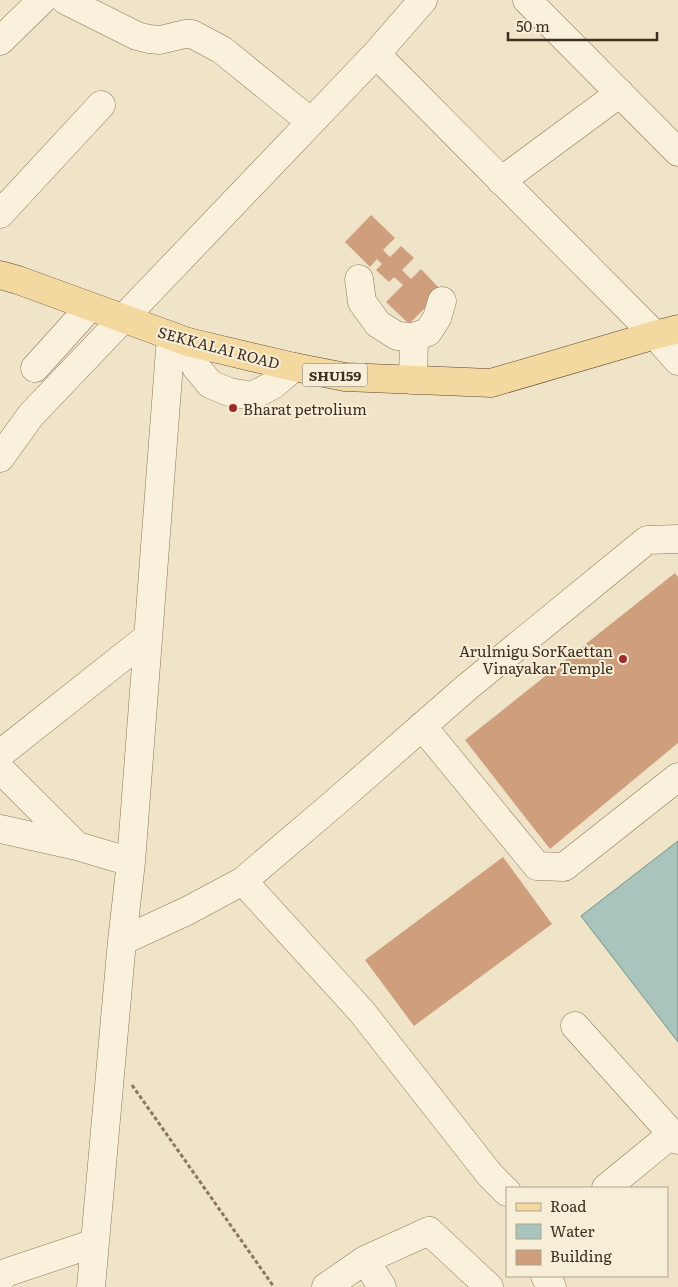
<svg xmlns="http://www.w3.org/2000/svg" width="678" height="1287" font-family="Literata,serif">
<style>
.water{fill:#a9c4bc;stroke:#6f938a}
.building{fill:#cf9f7d}
.lines{fill:none;stroke-linecap:round;stroke-linejoin:round}
.minor-casing{stroke:#8d765c;stroke-width:29}
.major-casing{stroke:#5b4430;stroke-width:29}
.path{stroke:#8d765c;stroke-width:3;stroke-dasharray:4 2.5;stroke-linecap:butt}
.minor{stroke:#faf1dc;stroke-width:28}
.major{stroke:#f3d9a0;stroke-width:28}
.poi-dot{fill:#9e2a2b;stroke:#f7eed8;stroke-width:2}
.labels{text-anchor:middle;dominant-baseline:central;stroke-width:4;stroke-linejoin:round;paint-order:stroke}
.shield{fill:#f7eed8;stroke:#756857;stroke-width:1}
.shield-label{font-size:14px;font-weight:bold;fill:#3d2e20}
.street-label{font-size:15px;fill:#3d2e20;stroke:#f7eed8}
.poi-label{font-size:15px;fill:#3d2e20;stroke:#f7eed8;text-anchor:start}
</style>
<rect width="100%" height="100%" fill="#f0e4c8"/>
<path class="water" d="M 678,841 L 678,1042 L 581,916 Z"/>
<path class="building" d="M 371,215 L 395,238 L 383,250 L 390,257 L 401,246 L 414,258 L 402,270 L 411,279 L 421,269 L 442,291 L 409,324 L 386,302 L 403,285 L 394,277 L 389,282 L 376,270 L 382,264 L 377,259 L 370,267 L 345,242 Z
M 675,573 L 678,577 L 678,743 L 550,849 L 465,740 Z
M 503,857 L 552,924 L 414,1026 L 365,960 Z"/>
<g class="lines">
<defs>
<path id="minor" d="M 65,0 L 137,36 L 149,39 L 160,40 L 185,34 L 192,34 L 222,50 L 311,122
M 527,0 L 678,152
M 0,41 L 42,0
M 376,54 L 655,335 L 678,361
M 501,181 L 620,93
M 0,214 L 101,105
M 359,279 L 362,302 L 378,324 L 397,336 L 414,337 L 428,332 L 437,318 L 442,301
M 188,342 L 196,367 L 210,384 L 229,392 L 252,396 L 273,385 L 294,367
M 35,368 L 90,307
M 413,380 L 414,337
M 0,458 L 31,415 L 376,54 L 423,0
M 422,726 L 537,866 L 564,867 L 678,777
M 0,754 L 148,637
M 0,769 L 77,846
M 0,829 L 77,846 L 131,862
M 243,881 L 362,1012 L 490,1175 L 507,1192
M 122,941 L 187,911 L 243,881 L 337,801 L 466,688 L 647,540 L 678,539
M 575,1026 L 672,1134
M 606,1188 L 672,1134 L 678,1140
M 365,1260 L 382,1287
M 545,1276 L 552,1287
M 0,1278 L 8,1272 L 95,1243
M 91,1287 L 122,941 L 131,862 L 171,337
M 326,1287 L 365,1260 L 429,1231 L 489,1287"/>
<path id="major" d="M 0,275 L 18,280 L 188,342 L 294,367 L 345,377 L 491,383 L 655,335 L 678,329"/>
</defs>
<use href="#minor" class="minor-casing"/>
<use href="#major" class="major-casing"/>
<path class="path" d="M 132,1085 L 274,1287"/>
<use href="#minor" class="minor"/>
<use href="#major" class="major"/>
</g>
<g class="poi-dot">
<circle cx="233" cy="408" r="5"/>
<circle cx="623" cy="659" r="5"/>
</g>
<g class="labels">
<rect class="shield" x="302.5" y="363.5" width="65" height="23" rx="4"/>
<g class="shield-label">
<text x="335" y="375">SHU159</text>
</g>
<g class="street-label">
<text transform="translate(219 347) rotate(15)">SEKKALAI ROAD</text>
</g>
<g class="poi-label">
<text x="243" y="408">Bharat petrolium</text>
<text x="613" y="650" text-anchor="end">Arulmigu SorKaettan<tspan x="613" dy="17">Vinayakar Temple</tspan></text>
</g>
</g>
<rect x="506" y="1187" width="162" height="90" fill="#f7eed8" stroke="#ada18e"/>
<rect x="516" y="1203" width="25" height="8" fill="#f3d9a0" stroke="#ada18e"/>
<text x="550" y="1212" font-size="15" fill="#3d2e20">Road</text>
<rect x="516" y="1224" width="25" height="15" fill="#a9c4bc" stroke="#ada18e"/>
<text x="550" y="1237" font-size="15" fill="#3d2e20">Water</text>
<rect x="516" y="1250" width="25" height="15" fill="#cf9f7d" stroke="#ada18e"/>
<text x="550" y="1262" font-size="15" fill="#3d2e20">Building</text>
<path d="M508 32v8h149v-8" fill="none" stroke="#3d2e20" stroke-width="2.5"/>
<text x="516" y="32" font-size="15" fill="#3d2e20" stroke="#f7eed8" stroke-width="4" paint-order="stroke">50 m</text>
</svg>
